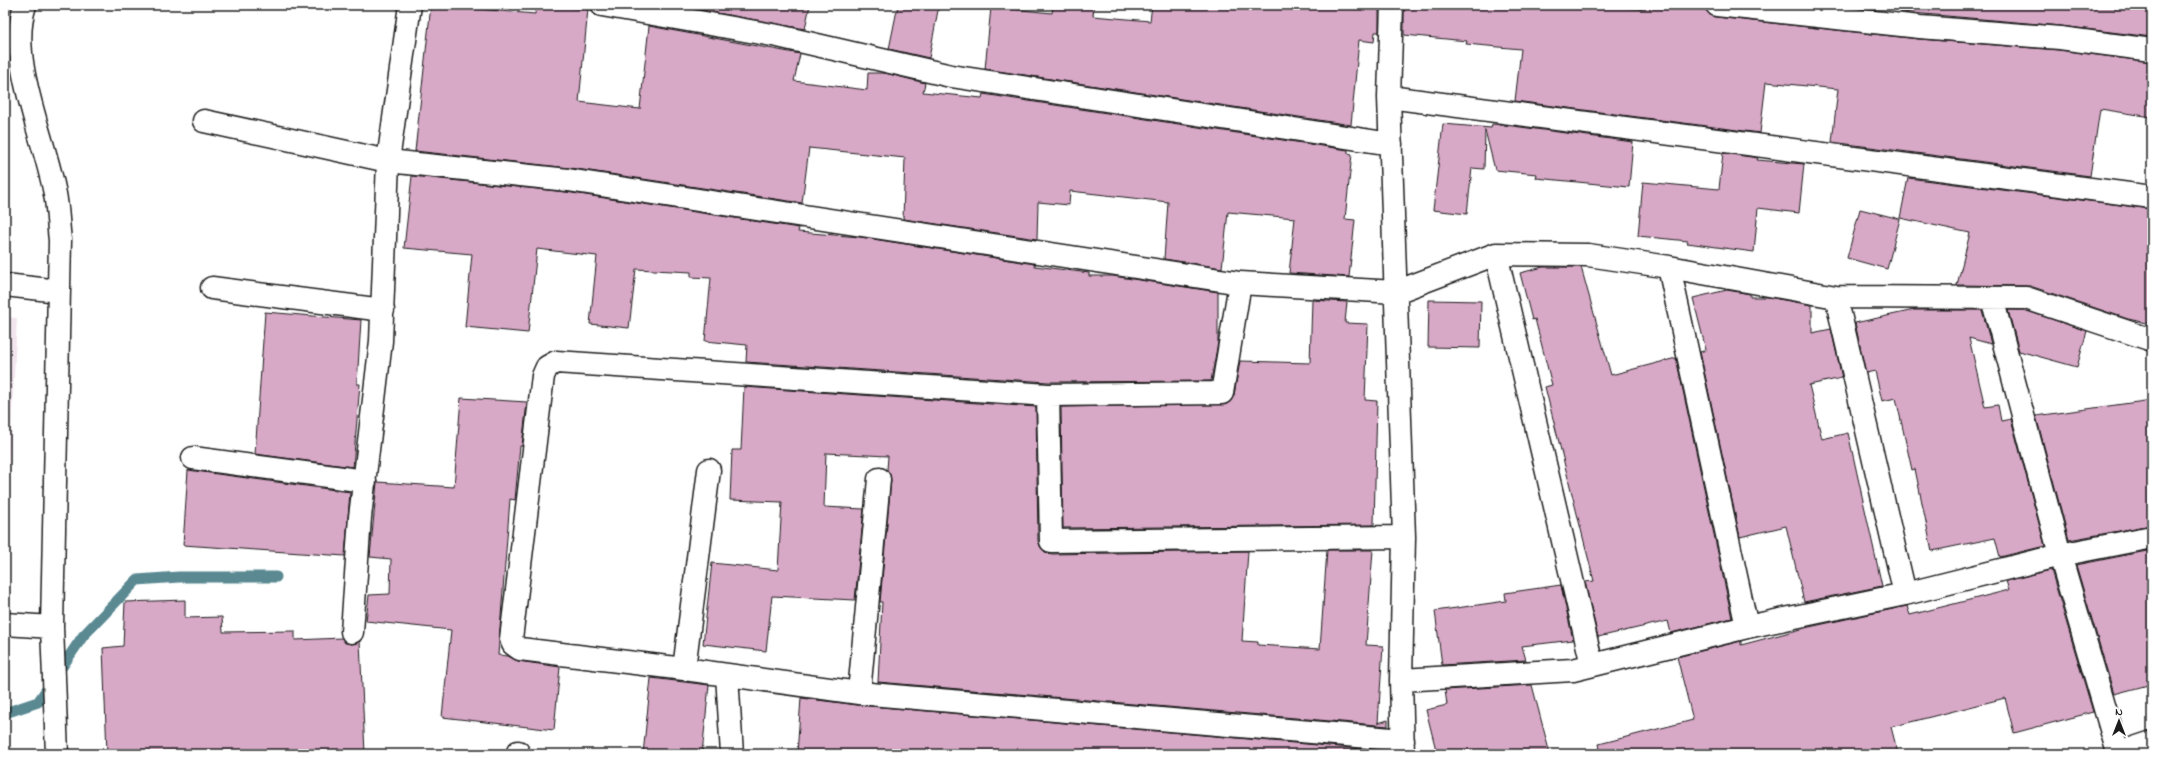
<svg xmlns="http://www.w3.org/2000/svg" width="2157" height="759" font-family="'Indie Flower',sans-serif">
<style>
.built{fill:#f3e5ee}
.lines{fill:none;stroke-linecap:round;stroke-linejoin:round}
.stream{stroke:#5a8992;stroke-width:11}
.building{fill:#d8a8c7;stroke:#1c1c1c}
.minor-casing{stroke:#1c1c1c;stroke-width:25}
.minor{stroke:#fff;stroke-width:22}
</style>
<rect width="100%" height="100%" fill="#fff"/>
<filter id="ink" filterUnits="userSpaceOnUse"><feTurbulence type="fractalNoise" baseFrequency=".025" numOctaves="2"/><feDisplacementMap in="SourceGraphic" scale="8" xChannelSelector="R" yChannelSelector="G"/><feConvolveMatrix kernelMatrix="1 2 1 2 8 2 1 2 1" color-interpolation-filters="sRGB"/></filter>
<g filter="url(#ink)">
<path class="built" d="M 5,317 L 17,318 L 5,553 Z"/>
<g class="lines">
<path class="stream" d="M 5,713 L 38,702 L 83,636 L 137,580 L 179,577 L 276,577"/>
</g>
<path class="building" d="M 431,5 L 535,14 L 536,5 L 588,9 L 579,102 L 640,109 L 649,26 L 800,54 L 794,81 L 867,90 L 868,73 L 885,73 L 925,83 L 923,92 L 982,98 L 983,94 L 1348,150 L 1348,153 L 1352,154 L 1345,219 L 1355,220 L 1349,277 L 1289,273 L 1295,218 L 1228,212 L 1222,268 L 1164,259 L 1168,202 L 1070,191 L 1069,205 L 1038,202 L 1037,239 L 903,219 L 905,158 L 809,148 L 802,203 L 570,168 L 415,151 Z
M 674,5 L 810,5 L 805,29 Z
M 898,5 L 939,5 L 929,58 L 889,49 Z
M 1053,5 L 1094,5 L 1093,16 L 1150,21 L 1152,5 L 1379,5 L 1379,32 L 1375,32 L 1374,42 L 1359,40 L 1351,125 L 985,69 L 991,7 L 1052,13 Z
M 1404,5 L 1597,5 L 1642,9 L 1643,5 L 1672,5 L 1706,10 L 1710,15 L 1716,17 L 1919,39 L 2059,50 L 2152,62 L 2152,117 L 2100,109 L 2090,176 L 1832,142 L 1838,89 L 1766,82 L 1760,133 L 1515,101 L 1521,49 L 1466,44 L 1467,41 L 1404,35 Z
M 1902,5 L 2152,5 L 2152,37 L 2061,26 L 1901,12 Z
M 1443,124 L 1491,128 L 1492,124 L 1513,126 L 1633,142 L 1629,187 L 1536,178 L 1537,174 L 1495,170 L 1485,130 L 1484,169 L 1472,168 L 1467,214 L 1433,210 Z
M 1723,153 L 1758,158 L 1757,160 L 1804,164 L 1799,213 L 1758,208 L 1754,252 L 1687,243 L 1688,241 L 1638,236 L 1643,182 L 1719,189 Z
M 412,176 L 566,192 L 799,228 L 798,232 L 860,237 L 1035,264 L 1035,266 L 1089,273 L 1089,276 L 1113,276 L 1218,292 L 1218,342 L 1211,381 L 1048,382 L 746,362 L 747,345 L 705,341 L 711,278 L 691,277 L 691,272 L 636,269 L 629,328 L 590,324 L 597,256 L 537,249 L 528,333 L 465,327 L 472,254 L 404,248 Z
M 1908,178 L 2152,209 L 2152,324 L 2128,319 L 2030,286 L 1957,285 L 1970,233 L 1900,218 Z
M 1860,209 L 1900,219 L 1887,269 L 1847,258 Z
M 1543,267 L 1581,267 L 1611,375 L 1676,358 L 1732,618 L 1671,633 L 1668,621 L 1598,637 L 1585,582 L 1594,581 L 1545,387 L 1552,385 L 1535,319 L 1532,320 L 1520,273 Z
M 1727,290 L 1750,294 L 1750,297 L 1768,297 L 1812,305 L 1812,333 L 1831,329 L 1842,378 L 1809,385 L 1822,439 L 1848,433 L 1882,586 L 1804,602 L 1786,526 L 1740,537 L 1700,352 L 1706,350 L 1693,298 Z
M 1312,300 L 1347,302 L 1345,323 L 1368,324 L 1365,400 L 1377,401 L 1374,525 L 1063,528 L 1061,407 L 1227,404 L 1234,395 L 1240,361 L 1310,363 Z
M 1429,300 L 1481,301 L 1480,348 L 1428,347 Z
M 1914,310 L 1982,310 L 1991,344 L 1969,338 L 1985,407 L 1998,405 L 2001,421 L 2011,419 L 2045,546 L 2000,557 L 1995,538 L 1932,551 L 1915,469 L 1912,470 L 1896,398 L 1882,401 L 1875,371 L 1866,373 L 1855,323 Z
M 2008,310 L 2024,310 L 2087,331 L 2077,367 L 2019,351 Z
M 265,312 L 361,320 L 357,384 L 360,384 L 353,467 L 255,454 Z
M 744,387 L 1036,407 L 1038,541 L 1041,548 L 1045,552 L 1051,554 L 1248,551 L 1242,641 L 1258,642 L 1258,645 L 1320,649 L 1327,550 L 1373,550 L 1366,645 L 1383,646 L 1378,723 L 1388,720 L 1388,726 L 878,682 L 882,602 L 880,602 L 891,480 L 887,470 L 888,456 L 826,453 L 824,507 L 864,509 L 855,600 L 772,596 L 766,651 L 703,644 L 712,563 L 778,570 L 782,502 L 730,500 L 732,450 L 741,450 Z
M 461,398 L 527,402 L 522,446 L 520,446 L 515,500 L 510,499 L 498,655 L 508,656 L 518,661 L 560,667 L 554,730 L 442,717 L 451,630 L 366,621 L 369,595 L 390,594 L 391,559 L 370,557 L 377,482 L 454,487 Z
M 2152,400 L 2152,525 L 2069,540 L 2036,416 Z
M 188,470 L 350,492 L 345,556 L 183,545 Z
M 2152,550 L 2152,684 L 2114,694 L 2076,565 Z
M 2051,570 L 2093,712 L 2014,733 L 2005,698 L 1891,727 L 1898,754 L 1601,754 L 1599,744 L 1693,720 L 1677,657 L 1741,641 L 1741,645 L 1809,627 L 1907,606 L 1910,615 L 2009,590 L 2006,581 Z
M 1561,585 L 1573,640 L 1522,646 L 1526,660 L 1442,665 L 1435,611 L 1506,601 L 1505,593 Z
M 185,600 L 185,618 L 222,617 L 223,632 L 295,631 L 295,640 L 342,638 L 345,643 L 352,644 L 360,641 L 365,754 L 107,754 L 103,648 L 123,646 L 125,602 Z
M 651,678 L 709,685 L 702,754 L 643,754 Z
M 1532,685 L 1550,754 L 1437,754 L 1426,710 L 1447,705 L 1445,690 Z
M 801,698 L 858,705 L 1386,751 L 1386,754 L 797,754 Z"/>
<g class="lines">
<defs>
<path id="minor" d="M 25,5 C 7,60 45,138 55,194 C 58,209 58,225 60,240 L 52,627 L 57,754
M 602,5 L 778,36 L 951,76 L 1391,144
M 1392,5 L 1389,97 L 1404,537 L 1401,680 L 1403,754
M 1717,5 L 1920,27 L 2060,38 L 2152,50
M 1389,97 L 2152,197
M 204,121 L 388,161 L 568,180 L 1240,283 L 1396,292 L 1496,254 L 1588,255 L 1669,267 L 1836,297 L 2026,298 L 2152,340
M 1496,254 L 1592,665
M 1669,267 L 1747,627
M 1240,283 L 1222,393 L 1048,395 L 556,362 L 547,367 L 543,376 L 511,639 L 513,644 L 520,649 L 684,669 L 859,693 L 1403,740
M 5,285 L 59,291
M 212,288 L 383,310
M 1836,297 L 1905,594
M 1992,298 L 2060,555 L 2118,753
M 1048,395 L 1051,541 L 1404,537
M 193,458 L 365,481
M 5,624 L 52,627
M 352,632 L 360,517 L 381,341 L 388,161 L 410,5
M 684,669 L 709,470
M 727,675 L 732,754
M 1401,680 L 1573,670 L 1747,627 L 1905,594 L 2060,555 L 2152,537
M 859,693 L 879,479
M 518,754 L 518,752
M 2116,754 L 2152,742"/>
</defs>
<use href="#minor" class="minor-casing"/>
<use href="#minor" class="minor"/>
</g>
</g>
<rect width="2157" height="759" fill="none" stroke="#fff" stroke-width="20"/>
<rect x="10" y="10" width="2137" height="739" fill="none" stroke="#1c1c1c" stroke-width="1.5" filter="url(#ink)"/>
<g transform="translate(2119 721)" stroke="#ffffff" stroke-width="3" paint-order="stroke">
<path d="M0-3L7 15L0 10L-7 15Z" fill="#1c1c1c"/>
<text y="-6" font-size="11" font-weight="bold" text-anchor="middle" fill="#1c1c1c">N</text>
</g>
</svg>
